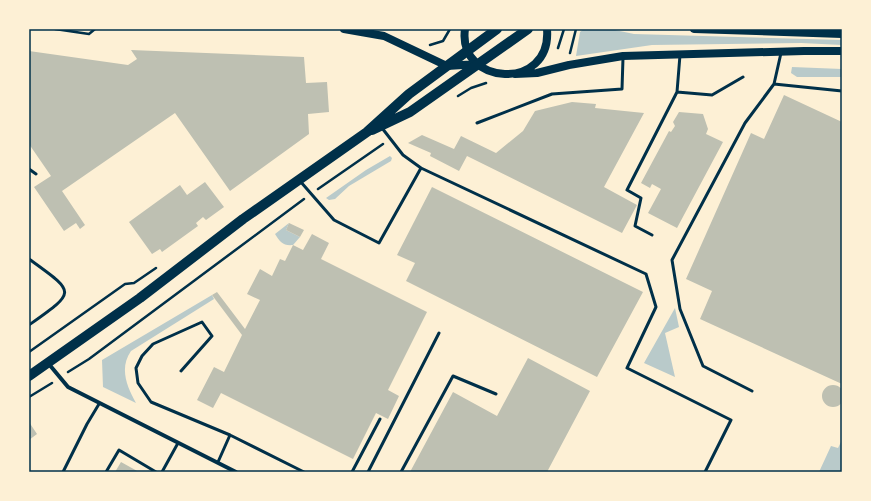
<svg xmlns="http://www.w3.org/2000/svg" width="871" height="501" font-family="Lato,sans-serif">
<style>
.green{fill:#b9caca}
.building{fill:#bec0b2}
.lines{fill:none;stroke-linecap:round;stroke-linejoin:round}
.path{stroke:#003049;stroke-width:2.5}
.service{stroke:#003049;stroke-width:3}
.minor{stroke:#003049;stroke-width:4}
.secondary{stroke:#003049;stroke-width:8}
.primary{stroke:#003049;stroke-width:10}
.neatline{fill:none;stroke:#003049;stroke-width:1.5}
</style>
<rect width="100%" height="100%" fill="#fdf0d5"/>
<path class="green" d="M 584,29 L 610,29 L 634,34 L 842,40 L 842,45 L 801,43 L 652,45 L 576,56 L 580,32 Z
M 792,67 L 842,69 L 842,77 L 797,77 L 791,73 Z
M 390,156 L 392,158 L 391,161 L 349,186 L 335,199 L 329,200 L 326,198 L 366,170 Z
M 289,223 L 286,230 L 300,237 L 293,245 C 283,246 280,242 275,234 Z
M 212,295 L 214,299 L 131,351 C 119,368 127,387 136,403 L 103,387 L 102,360 Z
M 675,308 L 679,327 L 665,333 L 675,377 L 644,363 Z
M 842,440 L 842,472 L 819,472 L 831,446 L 838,448 Z"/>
<path class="building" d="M 131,50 L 304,57 L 306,83 L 327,82 L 329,112 L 308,114 L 309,134 L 230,191 L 175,113 L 62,191 L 85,225 L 80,229 L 76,223 L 64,231 L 34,187 L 51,176 L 29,144 L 29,51 L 128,65 L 137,59 Z
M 784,95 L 842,122 L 842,384 L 700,319 L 712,291 L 686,279 L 751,133 L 764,139 Z
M 572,102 L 596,104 L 595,108 L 644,113 L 604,187 L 637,205 L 622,233 L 467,156 L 459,171 L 430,156 L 431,153 L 408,143 L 422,135 L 454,149 L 461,136 L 496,153 L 523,131 L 535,111 Z
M 679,112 L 703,114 L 708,129 L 706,134 L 723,142 L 677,228 L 648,213 L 661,189 L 652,184 L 650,188 L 641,183 L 669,131 L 671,132 L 675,126 L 673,122 Z
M 205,182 L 224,207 L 206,220 L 203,217 L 196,223 L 198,226 L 162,252 L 160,249 L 152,254 L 129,222 L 180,185 L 187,195 Z
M 432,187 L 643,292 L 597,377 L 406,281 L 415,263 L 397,255 Z
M 289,223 L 304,230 L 300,237 L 286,230 Z
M 312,234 L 329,243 L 321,259 L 427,312 L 388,390 L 399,396 L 388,419 L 376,413 L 353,459 L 221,393 L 213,408 L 197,400 L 214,367 L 224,372 L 242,335 L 212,295 L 217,292 L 245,329 L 260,300 L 247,294 L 260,269 L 272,276 L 280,259 L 285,261 L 293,245 L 303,250 Z
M 528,358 L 590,391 L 547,472 L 410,472 L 453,392 L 497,416 Z
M822 396a11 11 0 1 1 22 0a11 11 0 1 1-22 0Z
M 29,422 L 37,434 L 29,440 Z
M 121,462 L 139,472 L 115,472 Z"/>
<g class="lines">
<path class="path" d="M 55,29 L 89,34 L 95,29
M 430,45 L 443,41 L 450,29
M 558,48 L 564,29
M 570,53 L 576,29
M 458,96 L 471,88 L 486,83
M 318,189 L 383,144
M 29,352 L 125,284 L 134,283 L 156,268
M 68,372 L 89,359 L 304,199
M 29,397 L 52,383"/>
<path class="service" d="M 680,55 L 677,92 L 712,95 L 743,77
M 774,84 L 842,91
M 477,123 L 552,94 L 622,89 L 623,58
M 382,128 L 403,155 L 421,168
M 29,169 L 36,174
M 300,181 L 334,220 L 379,243 L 421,168 L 646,274 L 656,307 L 627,368 L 731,420 L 705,472
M 652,235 L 635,226 L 641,198 L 627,190 L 677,92
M 29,259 C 76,293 77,291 29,325
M 181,371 L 212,336 L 202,322 L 153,344 L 142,356 L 136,368 L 138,383 L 151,402 L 230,435
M 752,391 L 703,366 L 680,309 L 672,260 L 745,123 L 774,84 L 781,53
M 218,462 L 230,435 L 304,472
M 63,472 L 87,424 L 99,404
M 106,472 L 119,450 L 156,472
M 162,472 L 178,443
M 352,472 L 380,419
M 368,472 L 439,333
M 401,472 L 453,376 L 496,394"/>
<path class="minor" d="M 48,363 L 68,387 L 236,472"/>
<path class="secondary" d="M 344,29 L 384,36 L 447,66 L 478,64
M 465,29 C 457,86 552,92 547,29
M 694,29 L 842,34
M 515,74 L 537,73 L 569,65 L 623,56 L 804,51 L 842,51"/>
<path class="primary" d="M 372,130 L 410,112 L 528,29
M 29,376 L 140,298 L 243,219 L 367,132 L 409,94 L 497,29"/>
</g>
<rect width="871" height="501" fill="none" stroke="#fdf0d5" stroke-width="60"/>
<rect x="30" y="30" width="811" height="441" class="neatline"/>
</svg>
